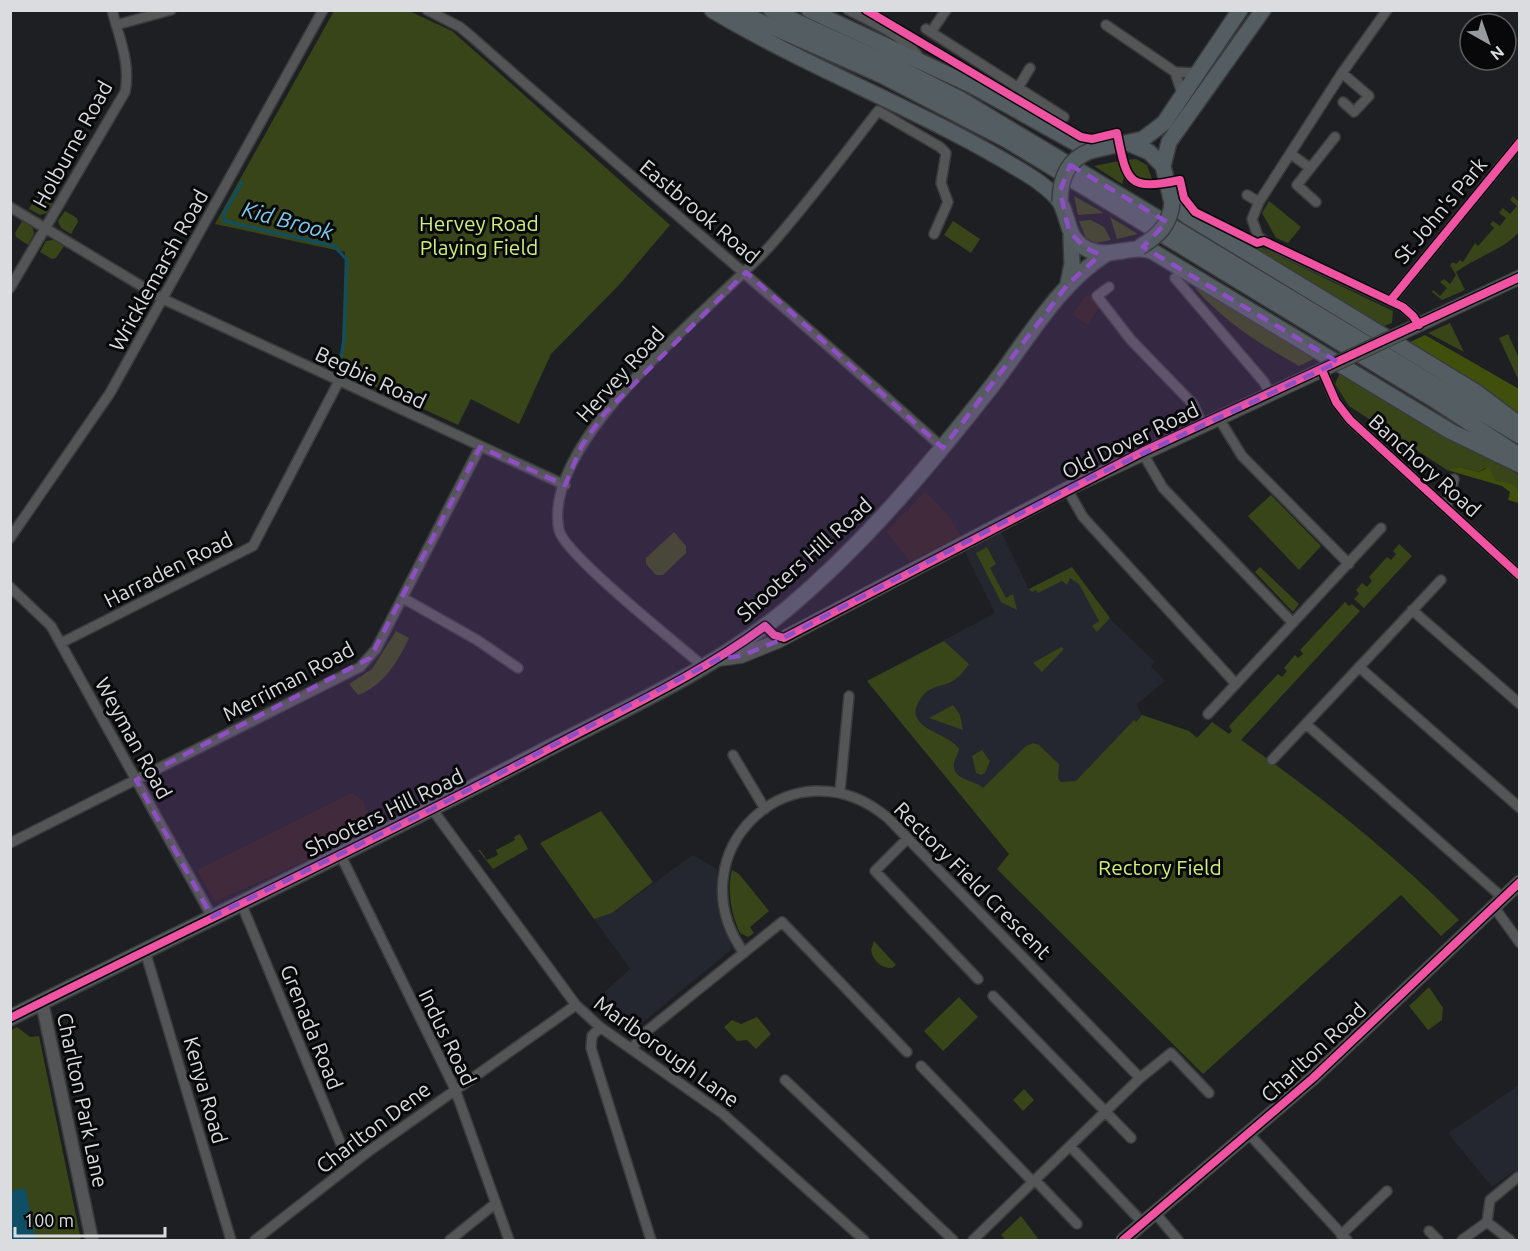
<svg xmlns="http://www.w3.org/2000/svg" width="1530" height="1251" font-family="Ubuntu,sans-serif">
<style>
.commercial{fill:#2e2119}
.built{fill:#242630}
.green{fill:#384518}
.forest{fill:#404f0c}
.water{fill:#0f4f66}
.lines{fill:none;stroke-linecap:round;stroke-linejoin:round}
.stream{stroke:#0f4f66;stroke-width:3}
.minor-casing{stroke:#3a3b3d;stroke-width:12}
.tertiary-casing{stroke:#3a3b3d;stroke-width:15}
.secondary-casing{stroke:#3a3b3d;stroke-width:16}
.primary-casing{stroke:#3a3b3d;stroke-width:18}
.trunk-casing{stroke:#3a3b3d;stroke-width:18}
.minor{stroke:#545557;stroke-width:9}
.tertiary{stroke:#545557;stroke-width:12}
.secondary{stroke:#545557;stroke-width:14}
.primary{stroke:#545b5f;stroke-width:15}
.trunk{stroke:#545e62;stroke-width:15}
.secondary-bridge-casing{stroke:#3a3b3d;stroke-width:16;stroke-linecap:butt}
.trunk-bridge-casing{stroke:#3a3b3d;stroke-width:18;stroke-linecap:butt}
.secondary-bridge{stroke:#545557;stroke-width:14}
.trunk-bridge{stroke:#545e62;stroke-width:15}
.cycleway-casing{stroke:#08080a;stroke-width:11}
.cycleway{stroke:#f153a3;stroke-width:8}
.marked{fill:#8e4fc5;fill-opacity:0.2;stroke:#8e4fc5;stroke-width:4.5;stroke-dasharray:12 8;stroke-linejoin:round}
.labels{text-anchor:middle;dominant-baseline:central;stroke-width:6;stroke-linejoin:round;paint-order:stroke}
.street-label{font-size:21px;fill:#dbdcdf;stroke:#08080a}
.park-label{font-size:21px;fill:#cdf176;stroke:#08080a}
.water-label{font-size:22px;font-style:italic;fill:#7ccef0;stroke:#08080a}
</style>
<rect width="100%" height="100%" fill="#1e1f22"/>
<path class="commercial" d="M 1088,293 L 1100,307 L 1087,325 L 1072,314 Z
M 925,491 L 949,516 L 961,536 L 910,562 L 886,532 Z
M 352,793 L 363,800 L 375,829 L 215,902 L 197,870 Z"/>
<path class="built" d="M 1001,532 L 1029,589 L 1072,567 L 1106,615 L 1155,662 L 1151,666 L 1165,681 L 1136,705 L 1142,715 L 1009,854 L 867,681 L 995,613 L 965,552 Z
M 693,855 L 717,869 L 718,909 L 732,949 L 641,1024 L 630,1028 L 619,1027 L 590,1005 L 630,969 L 594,919 L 612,913 Z
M 1519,1085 L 1519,1176 L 1515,1170 L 1492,1187 L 1448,1133 Z"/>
<path class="green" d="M 407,10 L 452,31 L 670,225 L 619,285 L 551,354 L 519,424 L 471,399 L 458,425 L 341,371 L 345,252 L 215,224 L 334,11 Z
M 1136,159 L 1147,165 L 1153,182 C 1138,182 1130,174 1126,160 Z
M 1119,161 L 1124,178 L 1122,184 L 1094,166 Z
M 40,195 L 53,203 L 47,213 L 40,215 L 29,209 L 37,196 Z
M 1074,196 L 1104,213 L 1078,215 Z
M 1513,196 L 1519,202 L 1519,232 C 1503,250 1476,257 1456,272 L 1465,290 L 1442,300 L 1432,292 L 1433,290 L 1440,296 L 1447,288 L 1440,282 L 1444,279 L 1450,284 L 1456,275 L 1450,265 L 1453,262 L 1456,264 L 1460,260 L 1463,262 L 1475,243 L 1478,246 L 1494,228 L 1490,224 L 1493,221 L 1500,226 L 1506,218 L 1499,213 L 1503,208 L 1510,214 L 1517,206 L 1510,200 Z
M 1269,201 L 1301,227 L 1288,243 L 1276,238 L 1262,213 Z
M 65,211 L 77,218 L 78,222 L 71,234 L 61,228 L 58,221 Z
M 1110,217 L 1138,234 L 1117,239 Z
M 1091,220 L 1104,227 L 1111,240 L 1096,243 L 1086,238 L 1079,221 Z
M 1204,220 L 1393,311 L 1392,323 L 1381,327 Z
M 22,221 L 33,228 L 34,234 L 28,245 L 16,237 L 15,233 Z
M 953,221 L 980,239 L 971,253 L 944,235 Z
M 53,240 L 64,246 L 56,258 L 52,259 L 40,252 L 46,241 Z
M 1197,284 L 1318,357 L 1299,366 C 1260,344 1224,322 1195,288 Z
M 1450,323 L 1464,352 L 1428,333 Z
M 1508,334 L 1519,358 L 1519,381 L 1499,338 Z
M 1343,373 L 1519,475 L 1519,493 L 1515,487 L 1495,480 L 1485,468 L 1479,472 L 1460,467 L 1447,470 L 1349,406 L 1335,384 L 1339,375 Z
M 1271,495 L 1321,546 L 1299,570 L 1248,516 Z
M 674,532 L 686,546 L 686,553 L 663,575 L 656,575 L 646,564 L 646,558 Z
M 1399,544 L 1412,556 L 1364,608 L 1354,599 L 1359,594 L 1356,590 L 1362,583 L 1367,587 L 1372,581 L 1369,577 L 1387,557 L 1391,560 L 1396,554 L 1393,551 Z
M 987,547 L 996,564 L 990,568 L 1006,598 L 1013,594 L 1017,610 L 1001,602 L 976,553 Z
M 1072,567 L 1110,618 L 1097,632 L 1092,626 L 1099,621 L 1079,584 L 1070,578 L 1067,585 L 1062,581 L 1038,593 L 1036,590 L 1032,592 L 1029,589 Z
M 1260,567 L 1299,604 L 1293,612 L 1255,572 Z
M 1345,602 L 1349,606 L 1352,604 L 1360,611 L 1241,740 C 1318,794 1393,853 1459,920 L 1441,936 L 1401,895 L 1203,1074 L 997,869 L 1009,854 L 867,681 L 944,641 L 969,664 C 964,671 958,679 949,683 C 938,687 928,687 921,698 C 899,729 950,732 959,749 C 958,754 955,759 954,763 C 951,780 975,780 983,788 L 1026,746 L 1033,743 L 1039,745 L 1059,764 L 1058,778 L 1061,782 L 1076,781 L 1134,720 L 1136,722 L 1142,715 L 1189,731 L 1197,738 L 1212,722 L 1229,734 L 1232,731 L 1229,726 L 1278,674 L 1282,677 L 1287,671 L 1284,668 L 1295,655 L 1298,658 L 1303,654 L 1300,650 Z
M 396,631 L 409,638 C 398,662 383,686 358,695 L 349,684 L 372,669 Z
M 1061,647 L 1064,649 L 1042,672 L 1033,663 Z
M 953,705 L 960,715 L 963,730 L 929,718 Z
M 982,750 L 990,761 L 985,773 L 981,775 L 976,773 L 972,756 Z
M 601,811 L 653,882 L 612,913 L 594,919 L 540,843 Z
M 520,834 L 528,849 L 493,869 L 478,850 L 480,850 L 487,860 L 498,855 L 496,850 L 515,840 L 514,837 Z
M 732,870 L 739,874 L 769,911 L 750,927 L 754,933 L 748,937 L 740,933 C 731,913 727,891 732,870 Z
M 874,941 L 896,965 L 892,968 C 881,968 873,961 871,950 Z
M 1429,987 L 1443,1008 L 1442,1020 L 1428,1030 L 1409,1006 Z
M 959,997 L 978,1017 L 943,1051 L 924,1031 Z
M 757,1017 L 771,1034 L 756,1049 L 747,1040 L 737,1041 L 724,1027 L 732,1020 L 741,1024 Z
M 17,1027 L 30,1037 L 39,1036 L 81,1240 L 11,1240 L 10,1031 Z
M 1024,1089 L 1034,1100 L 1023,1111 L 1013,1100 Z
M 1021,1216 L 1039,1240 L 1006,1240 L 1001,1235 Z"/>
<path class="forest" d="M 1425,335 L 1519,389 L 1519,415 L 1408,343 Z
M 1460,467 L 1479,472 L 1489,467 L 1495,480 C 1509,485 1520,479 1519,503 L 1508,500 L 1510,492 L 1502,486 L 1447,470 Z"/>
<path class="water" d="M 25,1188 L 36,1240 L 11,1240 L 11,1191 Z"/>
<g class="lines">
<path class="stream" d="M 242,182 L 224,213 L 224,221 L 334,246 L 347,260 L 344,339 L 339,367"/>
<defs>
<path id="minor" d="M 427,10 L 460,27 L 472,37 C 628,175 788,308 943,448
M 848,10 C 874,23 905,36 922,61
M 1387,10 L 1342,73 L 1259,202 L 1252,219 L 1258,236 L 1271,246 L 1403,307 L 1413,316 L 1419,325
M 116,25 L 171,10
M 1106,25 L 1175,72 L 1197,73
M 926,29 L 1064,117
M 931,32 L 946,10
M 1175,72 L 1182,94
M 1342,73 L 1369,96 L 1354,112 L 1343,102
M 1018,88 L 1030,68
M 1291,154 L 1310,168
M 1247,195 L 1259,202
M 1316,202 L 1297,185 L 1335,137
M 10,207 L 163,299 L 565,485
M 1175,278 L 1264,382 L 1270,394
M 1109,287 L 1097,296 L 1131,340 L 1193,404 L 1202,424
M 10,288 L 125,92 C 131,64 119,37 112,10
M 1390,301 L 1520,142
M 1322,370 L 1336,402 L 1350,420 L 1520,576
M 1218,417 L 1242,456 L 1349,564
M 1142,452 L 1163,488 L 1293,623
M 1067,489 L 1083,517 L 1236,684
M 1446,508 L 1454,479
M 10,538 L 110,393 L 323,10
M 10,587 L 51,626 L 212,917
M 403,598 L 477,640 L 518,668
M 1412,610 L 1520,704
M 61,643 L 253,546 L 339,381
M 704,667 C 679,645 564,554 559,530 C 540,438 714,308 770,246 C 808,203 843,156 878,111 L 940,147 L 946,153 L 941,183 L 948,202 L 934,234
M 1359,667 L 1520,808
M 1208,714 L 1381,528
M 1306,724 L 1503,898
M 733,755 L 765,809
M 1272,760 L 1441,580
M 840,791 L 849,696
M 432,809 L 576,1005 L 600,1027 L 722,1113 L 864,1240
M 908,838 L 875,871 L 978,979
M 10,843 L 360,667 L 376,649 L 480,447
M 340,854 L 455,1089 L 509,1240
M 241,903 L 350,1166
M 1494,907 L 1520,943
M 145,951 L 231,1240
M 744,953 C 673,854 792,737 888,818 L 1140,1078
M 993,996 L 1131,1138
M 600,1027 L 592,1036 L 591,1048 L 651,1240
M 632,1049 L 642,1035 L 782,922 L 907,1052
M 921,1066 L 1033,1182
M 785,1080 L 953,1240
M 1249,1134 L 1347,1240
M 1070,1146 L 1143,1223
M 1035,1180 L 1077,1224
M 1155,1213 L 1178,1240
M 1487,1222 L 1510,1240
M 1429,1231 L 1438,1240
M 1341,1235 L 1387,1191
M 255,1240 L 369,1151 L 576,1005
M 450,1240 L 496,1203
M 973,1240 L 1140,1078 L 1171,1053 L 1209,1093
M 1462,1240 L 1487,1222 L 1490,1200 L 1518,1177"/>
<path id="tertiary" d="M 42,1002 L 92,1240"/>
<path id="secondary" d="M 1414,327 L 1520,277
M 718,659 L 741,656 L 778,641 L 1067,489 L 1322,370
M 1123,1240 L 1313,1078 L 1520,882"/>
<path id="primary" d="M 1068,284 L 1072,264 L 1071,236
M 10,1018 C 189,928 370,842 547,749 C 630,706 716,668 788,608 C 865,543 929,466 991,387 C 1027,341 1056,286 1106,254"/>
<path id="trunk" d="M 712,10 C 817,73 933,114 1036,180 C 1044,186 1054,193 1060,202 C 1070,220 1066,240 1089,250 C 1110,259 1131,244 1152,251 L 1450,431 L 1520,465
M 734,10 L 883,76 L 1007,140 L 1433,399 L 1520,456
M 771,10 L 897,67 L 960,99 L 1520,436
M 809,10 L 973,86 L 1090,151 L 1143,139 L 1164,123 L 1240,10
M 1130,144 L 1149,152 L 1163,166 L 1172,203 L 1187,216 L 1476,392 L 1520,425
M 1163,166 L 1169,142 L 1263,10"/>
</defs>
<use href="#minor" class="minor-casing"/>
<use href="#tertiary" class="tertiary-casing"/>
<use href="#secondary" class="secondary-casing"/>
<use href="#primary" class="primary-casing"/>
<use href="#trunk" class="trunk-casing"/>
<use href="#minor" class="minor"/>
<use href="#tertiary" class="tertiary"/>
<use href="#secondary" class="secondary"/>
<use href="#primary" class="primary"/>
<use href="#trunk" class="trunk"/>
<defs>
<path id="secondary-bridge" d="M 1322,370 L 1414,327"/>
<path id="trunk-bridge" d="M 1060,202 C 1060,179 1067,160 1090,151
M 1140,247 C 1158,236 1170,225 1172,203"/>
</defs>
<use href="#secondary-bridge" class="secondary-bridge-casing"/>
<use href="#trunk-bridge" class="trunk-bridge-casing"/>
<use href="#secondary-bridge" class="secondary-bridge"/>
<use href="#trunk-bridge" class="trunk-bridge"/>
<defs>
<path id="cycleway" d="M 866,10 L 1081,137 L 1092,139 L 1117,133 C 1127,183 1128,191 1180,180 L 1184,198 L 1195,212 L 1257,243 L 1264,241 L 1403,307 L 1413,316 L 1419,325
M 1390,301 L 1520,142
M 1322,370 L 1336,402 L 1350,420 L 1520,576
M 10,1018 C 187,929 366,845 541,753 C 617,712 696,677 765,626 L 774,635 L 784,638 L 1142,452 L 1520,277
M 1123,1240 L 1313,1078 L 1520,882"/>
</defs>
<use href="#cycleway" class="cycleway-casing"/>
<use href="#cycleway" class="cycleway"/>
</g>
<path class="marked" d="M 1070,165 L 1167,222 L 1143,247 L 1338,362 L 1067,489 L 778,641 L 741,656 L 718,659 L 432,809 L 212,917 L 136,780 L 370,658 L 480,447 L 565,485 L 582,445 L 604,414 L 746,272 L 943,448 L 1068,284 L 1100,255 L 1084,247 L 1069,231 L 1060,191 Z"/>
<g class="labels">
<g class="street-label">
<text transform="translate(72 144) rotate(-61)">Holburne Road</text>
<text transform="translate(1440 210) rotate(-50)">St John's Park</text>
<text transform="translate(700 211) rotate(40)">Eastbrook Road</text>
<text transform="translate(158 270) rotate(-61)">Wricklemarsh Road</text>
<text transform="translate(620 374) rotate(-48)">Hervey Road</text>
<text transform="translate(371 377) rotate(25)">Begbie Road</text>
<text transform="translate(1130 440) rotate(-26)">Old Dover Road</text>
<text transform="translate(1425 465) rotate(42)">Banchory Road</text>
<text transform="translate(804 559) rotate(-42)">Shooters Hill Road</text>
<text transform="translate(168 569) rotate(-27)">Harraden Road</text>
<text transform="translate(288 681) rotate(-28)">Merriman Road</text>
<text transform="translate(134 738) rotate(61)">Weyman Road</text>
<text transform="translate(384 812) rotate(-26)">Shooters Hill Road</text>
<text transform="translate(973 880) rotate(45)">Rectory Field Crescent</text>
<text transform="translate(312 1027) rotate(68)">Grenada Road</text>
<text transform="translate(448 1037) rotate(64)">Indus Road</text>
<text transform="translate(667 1051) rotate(36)">Marlborough Lane</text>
<text transform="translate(1313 1052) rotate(-43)">Charlton Road</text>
<text transform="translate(206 1090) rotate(74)">Kenya Road</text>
<text transform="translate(83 1100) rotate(78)">Charlton Park Lane</text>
<text transform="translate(373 1127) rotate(-37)">Charlton Dene</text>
</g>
<g class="park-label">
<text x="479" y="223">Hervey Road<tspan x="479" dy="24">Playing Field</tspan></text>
<text x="1160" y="867">Rectory Field</text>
</g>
<g class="water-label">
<text transform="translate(288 220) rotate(15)">Kid Brook</text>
</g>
</g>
<rect width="1530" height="1251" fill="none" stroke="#dbdcdf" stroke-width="24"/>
<g transform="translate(1488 42) rotate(140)"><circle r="28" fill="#08080a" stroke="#5c5d5f" stroke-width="1.5"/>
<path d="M0-4.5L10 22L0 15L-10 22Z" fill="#999a9d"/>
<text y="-9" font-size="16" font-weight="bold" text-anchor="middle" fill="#dbdcdf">N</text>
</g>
<path d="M15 1227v9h150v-9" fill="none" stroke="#dbdcdf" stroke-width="3"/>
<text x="24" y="1227" font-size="18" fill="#dbdcdf" stroke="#08080a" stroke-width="4.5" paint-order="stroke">100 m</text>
</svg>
